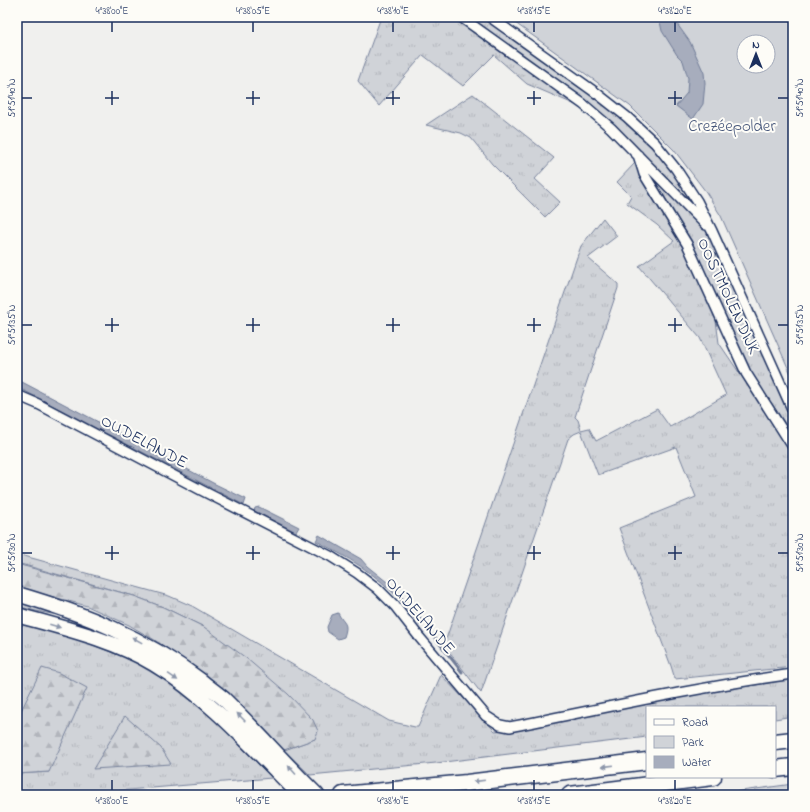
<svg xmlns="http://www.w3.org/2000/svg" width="810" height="812" font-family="'Indie Flower',sans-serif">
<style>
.grass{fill:url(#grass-tufts);stroke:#76819b}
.forest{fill:url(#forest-firs);stroke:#76819b}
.park{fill:#d0d3d8;stroke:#76819b;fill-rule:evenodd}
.water{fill:#a7adbd;stroke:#6f7b97}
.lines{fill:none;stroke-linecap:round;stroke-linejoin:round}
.stream{stroke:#6f7b97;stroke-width:3}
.street-casing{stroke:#1b2f5e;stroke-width:12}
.primary-casing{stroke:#1b2f5e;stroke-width:17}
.highway-casing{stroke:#1b2f5e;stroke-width:19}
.street{stroke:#fdfcf7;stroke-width:9}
.primary{stroke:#fdfcf7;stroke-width:14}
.highway{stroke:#fdfcf7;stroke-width:16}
.oneway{fill:#8c96aa}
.ticks{fill:none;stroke:#1b2f5e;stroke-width:1.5}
.labels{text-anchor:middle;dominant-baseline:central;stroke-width:4;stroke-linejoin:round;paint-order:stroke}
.park-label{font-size:17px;fill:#48587c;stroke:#fdfcf7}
.street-label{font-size:17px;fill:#1b2f5e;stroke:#fdfcf7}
.neatline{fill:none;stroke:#1b2f5e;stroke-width:1.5}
.ticks-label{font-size:10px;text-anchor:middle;fill:#1b2f5e}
</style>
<defs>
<pattern id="grass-tufts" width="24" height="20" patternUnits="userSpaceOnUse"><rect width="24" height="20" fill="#d0d3d8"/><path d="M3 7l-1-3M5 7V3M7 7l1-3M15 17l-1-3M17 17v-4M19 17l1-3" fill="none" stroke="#b2b5bc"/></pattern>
<pattern id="forest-firs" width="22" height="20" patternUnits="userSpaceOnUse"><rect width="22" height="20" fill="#d0d3d8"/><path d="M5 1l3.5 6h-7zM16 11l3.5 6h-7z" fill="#b2b5bc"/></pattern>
</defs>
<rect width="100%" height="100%" fill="#f0f0ee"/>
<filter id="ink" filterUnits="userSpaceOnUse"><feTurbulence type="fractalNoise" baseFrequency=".025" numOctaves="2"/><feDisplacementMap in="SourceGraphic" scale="8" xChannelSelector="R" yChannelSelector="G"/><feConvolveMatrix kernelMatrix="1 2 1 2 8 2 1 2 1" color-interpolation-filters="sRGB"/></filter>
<g filter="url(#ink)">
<path class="grass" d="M 381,17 L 455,17 L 583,108 L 527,84 L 494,55 L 463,86 L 423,55 L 379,106 L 358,81 Z
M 468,17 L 483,17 L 596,96 L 624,119 L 657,153 L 680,180 L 695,205 L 606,117 Z
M 473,94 L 554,158 L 535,179 L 560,202 L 545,217 L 492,164 L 471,138 L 461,133 L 426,125 Z
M 635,163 L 682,239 L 715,313 L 719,343 L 793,452 L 793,667 L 675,679 L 671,666 L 619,528 L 696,497 L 676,447 L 598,475 L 581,431 L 574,434 L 568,439 L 481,693 L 444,645 L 577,257 L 581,246 L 603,218 L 617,236 L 588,258 L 618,284 L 618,288 L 575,417 L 578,420 L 581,430 L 589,428 L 596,441 L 657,409 L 670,427 L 726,395 L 700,338 L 639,266 L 674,241 L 657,225 L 627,203 L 631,196 L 617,182 Z
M 647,168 L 707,229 L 793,424 L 793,435 L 749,370 L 685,231 Z
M 17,554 L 169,596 L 192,606 L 389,721 L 415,727 L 418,727 L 441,675 L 495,731 L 525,728 L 680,697 L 793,679 L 793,716 L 775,719 L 775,707 L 647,707 L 647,737 L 436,763 L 310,775 L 284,750 L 315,739 L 204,627 L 163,607 L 134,596 L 17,563 Z
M 17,600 L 63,616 L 36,611 L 17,606 Z
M 17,620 L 60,632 L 129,659 L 166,681 L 224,727 L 240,746 L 272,778 L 68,795 L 17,795 L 17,774 L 49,772 L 17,719 Z
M 793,784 L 793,795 L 712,795 Z"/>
<path class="forest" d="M 17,564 L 134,596 L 163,607 L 204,627 L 246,658 L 288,694 L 313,720 L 318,731 L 315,739 L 284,750 L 250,716 L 198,669 L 153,639 L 129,625 L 87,606 L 17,587 Z
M 42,668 L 59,673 L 87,688 L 49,772 L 17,774 L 17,719 Z
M 125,716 L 161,748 L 171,764 L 93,769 Z"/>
<path class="park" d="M 507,17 L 793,17 L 793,379 L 721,216 L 706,192 L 674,150 L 630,106 ZM 744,42 L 768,42 L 768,66 L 744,66 Z"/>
<path class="water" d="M 659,17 L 675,17 L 677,24 L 690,42 L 704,73 L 705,83 L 703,104 L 693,119 L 676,106 L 687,93 L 688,78 L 683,61 L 677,55 L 662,31 Z
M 22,382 L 127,437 L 213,483 L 246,499 L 244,505 L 17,387 L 18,384 Z
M 259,507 L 299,527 L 296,532 L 254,511 L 255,508 Z
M 319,535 L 361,559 L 367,566 L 392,586 L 425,623 L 420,626 C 413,617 407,608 399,599 C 377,574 346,556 316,541 Z
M 338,613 C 344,625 349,622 344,637 L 338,639 L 328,632 L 327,627 L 332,615 Z"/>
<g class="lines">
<path class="stream" d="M 433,635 L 462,672"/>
<defs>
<path id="street" d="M 461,17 L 583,104 L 611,128 L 706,225
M 490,17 L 599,95 L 627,117 L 655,143 L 676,169 L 697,201 L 712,231 L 793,411
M 638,155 L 644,174 L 687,244 L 746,373 L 793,447
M 17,395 L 38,404 L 201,490 L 330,556 L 357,573 L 378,589 L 395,606 L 420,638 L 486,716 L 500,725 L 510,727 C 604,708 698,687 793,674"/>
<path id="primary" d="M 17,594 C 85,614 143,637 200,680 C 208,687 216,692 224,699 C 256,730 285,764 317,795
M 17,615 C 63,628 112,639 154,664 C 210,698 254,749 300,795"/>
<path id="highway" d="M 775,742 L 793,740
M 775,769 L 793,767
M 343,795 L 467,783 L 647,761
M 570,795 L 713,777"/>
</defs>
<use href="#street" class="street-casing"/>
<use href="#primary" class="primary-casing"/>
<use href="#highway" class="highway-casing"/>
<use href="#street" class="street"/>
<use href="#primary" class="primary"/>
<use href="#highway" class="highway"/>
</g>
<defs><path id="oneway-solid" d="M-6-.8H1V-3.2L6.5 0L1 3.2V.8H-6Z"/></defs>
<g class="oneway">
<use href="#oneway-solid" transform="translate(55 626) rotate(17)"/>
<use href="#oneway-solid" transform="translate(137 640) rotate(-151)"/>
<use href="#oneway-solid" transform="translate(173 677) rotate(34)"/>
<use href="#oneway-solid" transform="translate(241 717) rotate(-135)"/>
<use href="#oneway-solid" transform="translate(608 766) rotate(173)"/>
<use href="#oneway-solid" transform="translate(292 770) rotate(-132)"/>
<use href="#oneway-solid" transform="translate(479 781) rotate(173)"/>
</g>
</g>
<path class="ticks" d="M 112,22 L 112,32M 253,22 L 253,32M 393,22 L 393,32M 534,22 L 534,32M 675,22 L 675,32M 112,91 L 112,105M 253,91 L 253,105M 393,91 L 393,105M 534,91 L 534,105M 675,91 L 675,105M 22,98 L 32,98M 105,98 L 119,98M 246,98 L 260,98M 386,98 L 400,98M 527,98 L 541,98M 668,98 L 682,98M 778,98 L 788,98M 112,318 L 112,332M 253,318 L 253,332M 393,318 L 393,332M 534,318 L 534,332M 675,318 L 675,332M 22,325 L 32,325M 105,325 L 119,325M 246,325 L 260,325M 386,325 L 400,325M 527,325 L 541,325M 668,325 L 682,325M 778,325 L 788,325M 112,546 L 112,560M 253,546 L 253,560M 393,546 L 393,560M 534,546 L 534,560M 675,546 L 675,560M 22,553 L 32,553M 105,553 L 119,553M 246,553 L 260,553M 386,553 L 400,553M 527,553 L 541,553M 668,553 L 682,553M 778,553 L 788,553M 112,780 L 112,790M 253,780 L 253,790M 393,780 L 393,790M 534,780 L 534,790M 675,780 L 675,790"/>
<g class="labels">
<g class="park-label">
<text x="732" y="126">Crezéepolder</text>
</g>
<g class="street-label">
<text transform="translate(728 296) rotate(65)">OOSTMOLENDIJK</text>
<text transform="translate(144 442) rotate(28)">OUDELANDE</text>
<text transform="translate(420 616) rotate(49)">OUDELANDE</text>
</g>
</g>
<rect width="810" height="812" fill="none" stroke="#fdfcf7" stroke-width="44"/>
<rect x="646" y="706" width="130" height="72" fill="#fdfcf7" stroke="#a3aaba"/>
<rect x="654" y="719" width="20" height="6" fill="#fdfcf7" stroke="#a3aaba"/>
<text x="682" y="726" font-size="12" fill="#1b2f5e">Road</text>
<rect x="654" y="736" width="20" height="12" fill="#d0d3d8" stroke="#a3aaba"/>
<text x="682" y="746" font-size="12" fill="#1b2f5e">Park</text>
<rect x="654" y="756" width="20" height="12" fill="#a7adbd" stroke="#a3aaba"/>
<text x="682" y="766" font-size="12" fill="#1b2f5e">Water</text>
<g transform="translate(756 54)"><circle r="19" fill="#fdfcf7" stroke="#a3aaba"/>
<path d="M0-3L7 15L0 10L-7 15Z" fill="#1b2f5e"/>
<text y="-6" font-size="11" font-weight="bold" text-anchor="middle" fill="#1b2f5e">N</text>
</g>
<rect x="22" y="22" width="766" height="768" class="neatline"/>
<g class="ticks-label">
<text x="112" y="14">4°38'00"E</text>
<text x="253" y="14">4°38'05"E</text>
<text x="393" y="14">4°38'10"E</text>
<text x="534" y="14">4°38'15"E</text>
<text x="675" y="14">4°38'20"E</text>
<text transform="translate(11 98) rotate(-90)" y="4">51°51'40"N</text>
<text transform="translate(799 98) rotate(-90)" y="4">51°51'40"N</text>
<text transform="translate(11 325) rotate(-90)" y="4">51°51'35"N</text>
<text transform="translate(799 325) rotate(-90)" y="4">51°51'35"N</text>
<text transform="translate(11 553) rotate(-90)" y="4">51°51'30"N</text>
<text transform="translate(799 553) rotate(-90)" y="4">51°51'30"N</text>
<text x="112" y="804">4°38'00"E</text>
<text x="253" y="804">4°38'05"E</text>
<text x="393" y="804">4°38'10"E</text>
<text x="534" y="804">4°38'15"E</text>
<text x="675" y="804">4°38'20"E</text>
</g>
</svg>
